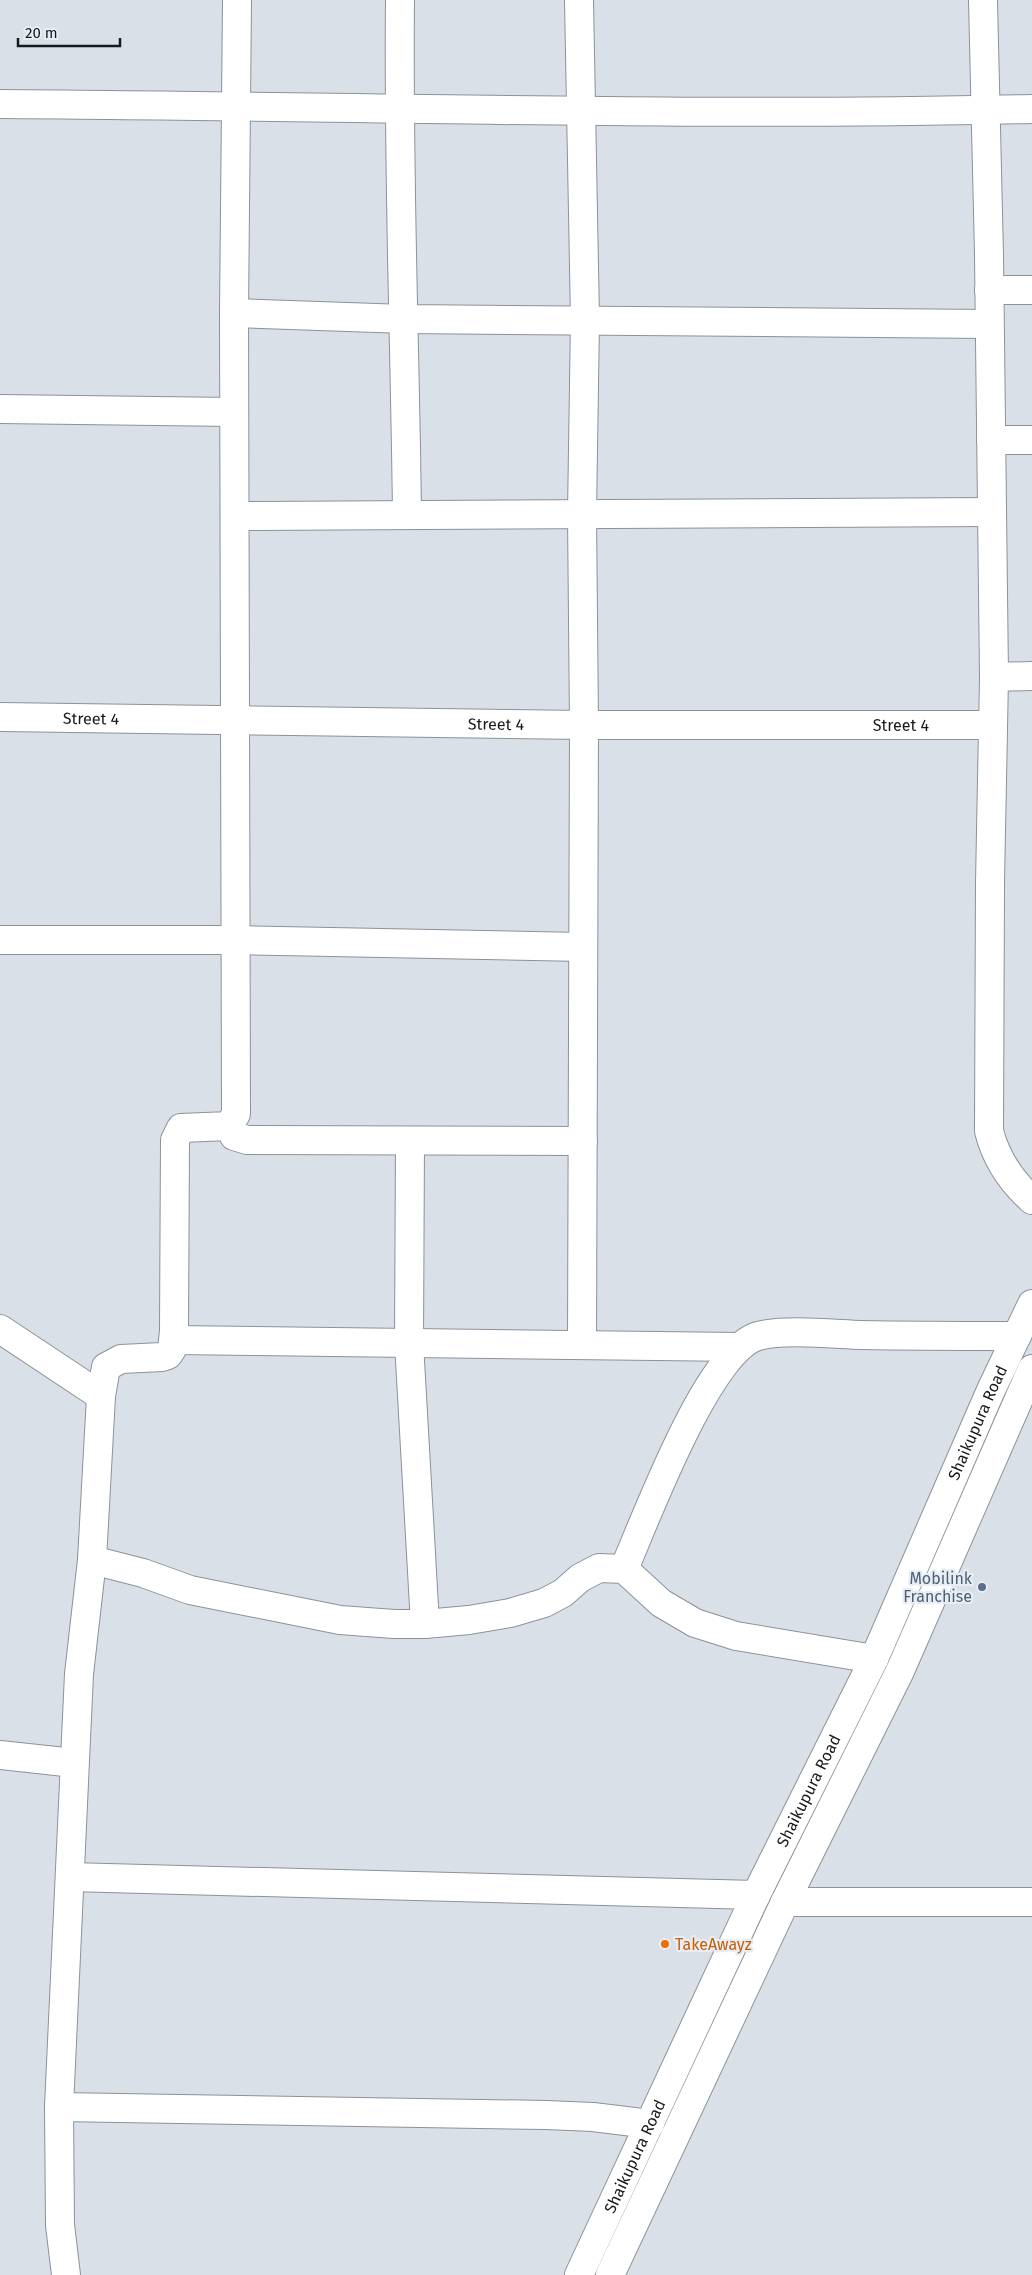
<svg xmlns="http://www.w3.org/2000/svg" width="1032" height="2275" font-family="'Fira Sans',sans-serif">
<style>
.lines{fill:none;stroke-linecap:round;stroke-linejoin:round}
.minor-casing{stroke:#8c9299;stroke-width:30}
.major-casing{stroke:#8c9299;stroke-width:30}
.minor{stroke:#fff;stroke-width:28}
.major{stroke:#fff;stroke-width:28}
.service-dot{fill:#5c6f8a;stroke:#e7edf5;stroke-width:2}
.food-dot{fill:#e8710a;stroke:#e7edf5;stroke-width:2}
.labels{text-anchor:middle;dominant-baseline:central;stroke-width:4.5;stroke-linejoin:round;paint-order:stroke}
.street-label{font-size:16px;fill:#17191c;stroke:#e7edf5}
.service-label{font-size:16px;fill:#4e5e75;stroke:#e7edf5;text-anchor:end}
.food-label{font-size:16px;fill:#c56008;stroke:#e7edf5;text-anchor:start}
</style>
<rect width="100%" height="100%" fill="#dae0e8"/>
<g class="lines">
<defs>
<g id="minor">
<path d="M 400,0 C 398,172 405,343 407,515"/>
<path d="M 579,0 L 585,320 L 582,514 L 584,725 L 582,1345"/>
<path d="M 983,0 L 989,255 L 994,677 L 990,883 L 989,1131 C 996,1159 1011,1181 1032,1200"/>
<path d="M 0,104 C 344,106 688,117 1032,109"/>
<path d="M 989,290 L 1032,290"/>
<path d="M 234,313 L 405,319 L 989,324"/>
<path d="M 0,409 L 234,412"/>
<path d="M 991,440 L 1032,440"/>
<path d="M 235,516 L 992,512"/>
<path d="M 994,677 L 1032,676"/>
<path id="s1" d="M 0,717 L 584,725 L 993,725"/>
<path d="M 0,940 L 235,940 L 583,947"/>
<path d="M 229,1126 L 234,1136 L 247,1140 L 583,1141"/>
<path d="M 410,1141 L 409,1343 L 425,1624"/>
<path d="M 0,1329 L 101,1396 L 92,1560 L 79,1674 L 59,2107 L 60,2225 L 66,2275"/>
<path d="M 174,1340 L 740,1347"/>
<path d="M 101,1396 L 106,1367 L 121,1359 L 162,1357 L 168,1355 L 172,1349 L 174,1331 L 175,1140 L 181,1128 L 229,1126 L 236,1114 L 234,313 L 237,0"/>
<path d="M 92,1560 L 143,1573 L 190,1590 L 340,1620 L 394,1624 L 425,1624 L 469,1620 L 510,1613 L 544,1603 L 563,1593 L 580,1578 L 599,1568 L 624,1569 L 661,1603 L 695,1623 L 736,1636 L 874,1659"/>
<path d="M 624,1569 C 645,1521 708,1350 758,1336 C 784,1329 833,1334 861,1335 C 913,1336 965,1336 1017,1336"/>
<path d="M 0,1755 L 74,1763"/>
<path d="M 70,1877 L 756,1895"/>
<path d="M 785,1902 L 1032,1902"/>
<path d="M 59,2107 L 546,2115 L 593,2117 L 650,2124"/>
</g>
<g id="major">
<path id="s2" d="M 579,2275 L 756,1895 L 874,1659 L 991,1390 L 1032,1304"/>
<path d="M 610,2275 L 785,1902 L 900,1671 L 1032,1369"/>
</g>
</defs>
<use href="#minor" class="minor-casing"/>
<use href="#major" class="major-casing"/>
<use href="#minor" class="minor"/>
<use href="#major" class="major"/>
</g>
<circle class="service-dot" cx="982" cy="1587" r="5"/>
<circle class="food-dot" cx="665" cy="1944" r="5"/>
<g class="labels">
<g class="street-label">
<text stroke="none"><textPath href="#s1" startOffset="91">Street 4</textPath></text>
<text stroke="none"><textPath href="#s1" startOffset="496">Street 4</textPath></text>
<text stroke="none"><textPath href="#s1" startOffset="901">Street 4</textPath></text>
<text stroke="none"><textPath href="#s2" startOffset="941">Shaikupura Road</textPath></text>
<text stroke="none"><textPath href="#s2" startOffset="536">Shaikupura Road</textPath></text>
<text stroke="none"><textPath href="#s2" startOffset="131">Shaikupura Road</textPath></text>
</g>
<g class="service-label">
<text x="972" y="1578">Mobilink<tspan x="972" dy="18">Franchise</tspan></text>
</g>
<g class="food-label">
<text x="675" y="1944">TakeAwayz</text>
</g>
</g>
<path d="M18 38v8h102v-8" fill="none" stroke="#17191c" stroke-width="2.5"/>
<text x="25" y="38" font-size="15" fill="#17191c" stroke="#e7edf5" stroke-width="4" paint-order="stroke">20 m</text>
</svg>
